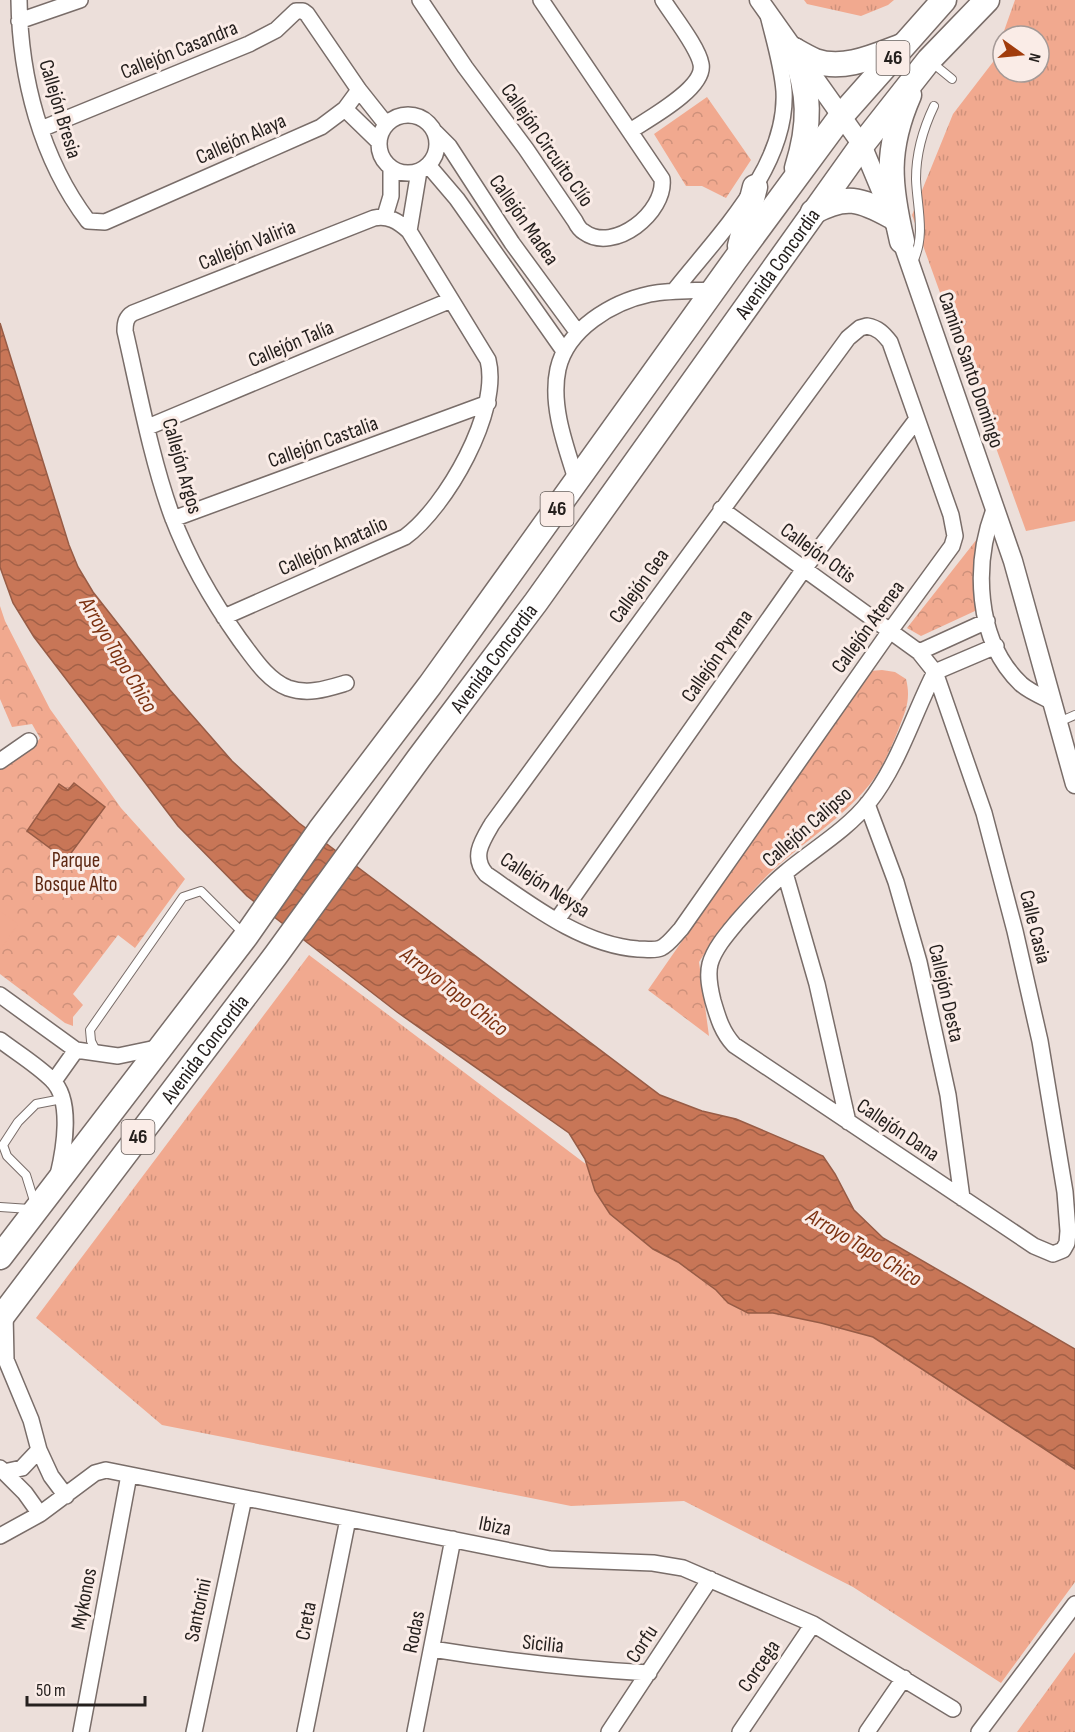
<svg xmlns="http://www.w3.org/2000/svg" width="1075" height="1732" font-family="'Sofia Sans Condensed',sans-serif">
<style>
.grass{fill:url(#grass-tufts);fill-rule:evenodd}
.park{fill:url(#park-crowns)}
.pitch{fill:#f1a98f}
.water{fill:url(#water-waves);stroke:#975c46;stroke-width:1.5}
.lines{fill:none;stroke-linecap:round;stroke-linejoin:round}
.service-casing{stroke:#796d69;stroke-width:10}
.minor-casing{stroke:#796d69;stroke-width:18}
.tertiary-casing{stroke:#796d69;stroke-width:21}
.primary-casing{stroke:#796d69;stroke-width:27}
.service{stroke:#fff;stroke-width:8}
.minor{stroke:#fff;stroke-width:15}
.tertiary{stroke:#fff;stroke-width:18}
.primary{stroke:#fff;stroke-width:24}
.labels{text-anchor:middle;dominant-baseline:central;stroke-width:6;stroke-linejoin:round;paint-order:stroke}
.shield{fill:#faece7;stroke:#655d5a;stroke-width:1.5}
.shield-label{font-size:20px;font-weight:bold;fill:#25201e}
.street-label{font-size:21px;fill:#25201e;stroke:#faece7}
.park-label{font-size:21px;fill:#5d2812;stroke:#faece7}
.water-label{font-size:22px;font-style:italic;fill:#7c3110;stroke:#faece7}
</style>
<defs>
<pattern id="grass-tufts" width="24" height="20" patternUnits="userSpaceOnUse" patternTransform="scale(1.5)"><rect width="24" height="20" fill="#f1a98f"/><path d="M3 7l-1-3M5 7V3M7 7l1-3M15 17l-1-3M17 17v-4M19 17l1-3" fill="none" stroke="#ce917b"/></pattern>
<pattern id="park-crowns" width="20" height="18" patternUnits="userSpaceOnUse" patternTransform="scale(1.5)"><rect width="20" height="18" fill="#f1a98f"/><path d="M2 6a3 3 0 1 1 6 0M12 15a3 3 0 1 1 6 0" fill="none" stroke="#ce917b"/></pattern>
<pattern id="water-waves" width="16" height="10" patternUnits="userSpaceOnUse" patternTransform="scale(1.5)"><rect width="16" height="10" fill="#c87657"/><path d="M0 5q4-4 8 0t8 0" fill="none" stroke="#a26047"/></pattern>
</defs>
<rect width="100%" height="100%" fill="#ecdfda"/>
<path class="grass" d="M 804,0 L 894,0 L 888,5 L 861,16 L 807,4 Z
M 1015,0 L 1075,0 L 1075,521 L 1026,531 L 912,215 L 953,114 L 993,62 ZM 1003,36 L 1039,36 L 1039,72 L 1003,72 Z
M 309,955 L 665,1224 L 718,1219 L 1075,1463 L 1075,1582 L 1001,1683 L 853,1587 L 684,1501 L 571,1506 L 162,1425 L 36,1318 Z
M 1075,1652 L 1075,1732 L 1017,1732 Z"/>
<path class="park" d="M 707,97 L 751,160 L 726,198 L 702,186 L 686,186 L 654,134 Z
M 977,539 L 975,611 L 921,636 L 907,628 Z
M 0,606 L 5,621 L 50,709 L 121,808 L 185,879 L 135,948 L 118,935 L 73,994 L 83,1005 L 73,1017 L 73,1026 L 65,1023 L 0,974 L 0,770 L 18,754 L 32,749 L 40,738 L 32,724 L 12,727 L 0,699 Z
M 882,670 L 895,672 L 906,679 C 911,699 906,710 899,728 C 891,748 883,767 870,784 C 839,823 794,847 761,882 C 737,907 717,934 699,962 L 709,1036 L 648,990 L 870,671 Z"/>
<path class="pitch" d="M 0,911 L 18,924 L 0,950 Z"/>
<path class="water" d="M 0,323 L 69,545 L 78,567 L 93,592 L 170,690 L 232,761 L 299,823 L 660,1095 L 702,1111 L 736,1119 L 823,1156 L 835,1174 L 854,1210 L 883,1238 L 1075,1349 L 1075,1469 L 873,1337 L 821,1323 L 773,1313 L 748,1313 L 728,1303 L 716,1290 L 678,1262 L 653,1249 L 610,1214 L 595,1191 L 585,1159 L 569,1133 L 397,1012 L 247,896 L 178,826 L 34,637 L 13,603 L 0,567 Z
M 74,783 L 105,807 L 66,860 L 27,831 L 59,784 L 68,790 Z"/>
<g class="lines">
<defs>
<path id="service" d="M 930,61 L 952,79
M 913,262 C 926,234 917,208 916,179 C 916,153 923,129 934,106
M 1059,722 L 1075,715
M 97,1053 L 91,1041 L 90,1030 L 183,897 L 201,891 L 244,934
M 35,1204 L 26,1175 L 7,1156 L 3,1145 L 18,1122 L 36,1104 L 62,1099
M 0,1207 L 30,1209"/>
<path id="minor" d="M 19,0 C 20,78 41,159 88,221 L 105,222 L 321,127 L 345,109 L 359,90
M 420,0 L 465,67 L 526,149 L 575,221 C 577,225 580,230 584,232 C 614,254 666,212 662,179 L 541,0
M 19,21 L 80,0
M 345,109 L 379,142
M379 144a29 29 0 1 1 58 0a29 29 0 1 1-58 0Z
M 41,129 L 249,44 L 276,30 L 296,11 L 303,11 L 307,14 L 359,90 L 386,124
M 434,131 L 449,146 L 512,243 L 578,333
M 630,131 C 648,119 706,88 701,64 C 698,47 673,16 663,0
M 428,165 L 457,199 L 564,351
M 385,216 L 391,196 L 391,169
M 409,231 L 419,171
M 674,291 C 718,235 788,167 784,91 C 782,65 774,40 768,15
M 867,326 C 878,328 883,333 890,342 L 951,515 L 955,536 L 952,546 L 890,631 L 681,929 C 675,935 669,944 661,948 C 655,951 645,949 638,949 C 582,945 531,905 486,874 C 471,857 482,841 492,824 L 848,338 L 860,328 Z
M 148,427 L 451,300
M 577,482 C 566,447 550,406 558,369 C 567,329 612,302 650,294 C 671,290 693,291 714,290
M 995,507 C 973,563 975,640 1021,684 C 1030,692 1043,697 1053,702
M 721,509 L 919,652 L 935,672 L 984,813 L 1015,931 L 1040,1041 L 1065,1192 L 1068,1231 L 1067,1243 L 1063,1250 L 1053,1254 L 1034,1246 L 734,1045 C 722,1032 718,1018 713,1001 C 710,989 707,976 710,964 C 714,949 727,934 737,922 C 752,905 767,888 785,873 C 812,850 846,831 869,802 C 899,764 913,715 935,672 L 996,646
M 173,519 L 488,403
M 224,617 L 405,537 C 446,507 501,411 488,360 L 409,231 C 398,221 388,215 374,218 L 133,313 C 126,317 125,323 125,331 C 139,392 151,458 172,516 C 189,561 213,602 240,640 C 253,657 267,680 288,688 C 308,695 326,689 346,683
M 919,652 L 987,621
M 0,761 L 29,741
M 867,804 L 896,882 L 919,962 L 948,1095 L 962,1198
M 785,873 L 817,984 L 848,1122
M 557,920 L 804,569 L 917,419
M 0,995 L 76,1050 L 118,1056 L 161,1047
M 0,1040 C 17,1053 37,1065 52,1080 C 73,1100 64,1150 58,1175
M 54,1081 L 76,1050
M 39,1450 L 51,1476 L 66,1496
M 0,1468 L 4,1472 L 22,1468 L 39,1450 L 31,1420 L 6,1360 L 5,1313
M 4,1472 L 25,1493 L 40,1514
M 0,1536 L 40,1514 L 95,1473 L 106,1470 L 550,1559 L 653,1563 L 683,1568 L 813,1624 L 953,1709
M 432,1649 C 506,1661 575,1669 649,1673
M 81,1732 L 129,1475
M 194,1732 L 244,1498
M 305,1732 L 348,1519
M 415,1732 L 453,1539
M 609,1732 L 710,1579
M 740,1732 L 813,1624
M 867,1732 L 904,1678
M 979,1732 L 1075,1604"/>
<path id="tertiary" d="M 759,0 L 862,145 L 902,241 L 1013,561 L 1075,784"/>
<g id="primary">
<path d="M 794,50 C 810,94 811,123 797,168"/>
<path d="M 794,50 C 801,54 808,58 815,61 C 844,71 875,56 902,46"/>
<path d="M 813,212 C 846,194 860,199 891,216"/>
<path d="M 902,241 C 889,185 885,150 909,95"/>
<path d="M 740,246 L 755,187"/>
<path d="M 0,1257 L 246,936 L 320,830 L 430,685 L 735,260 L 842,115 L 944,0"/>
<path id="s1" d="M 0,1319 L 276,955 L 419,758 L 536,602 L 862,145 L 929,60 L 987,0"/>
</g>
</defs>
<use href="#service" class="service-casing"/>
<use href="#minor" class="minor-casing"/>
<use href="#tertiary" class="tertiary-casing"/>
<use href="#primary" class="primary-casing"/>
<use href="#service" class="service"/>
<use href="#minor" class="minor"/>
<use href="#tertiary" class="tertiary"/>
<use href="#primary" class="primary"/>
</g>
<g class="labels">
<g class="shield">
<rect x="876.5" y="41" width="33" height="34" rx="4.5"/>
<rect x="540.5" y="492" width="33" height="34" rx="4.5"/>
<rect x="121.5" y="1120" width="33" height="34" rx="4.5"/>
</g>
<g class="shield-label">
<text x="893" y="58">46</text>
<text x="557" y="509">46</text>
<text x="138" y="1137">46</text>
</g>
<g class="street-label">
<text transform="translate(179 50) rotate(-22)">Callejón Casandra</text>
<text transform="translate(60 109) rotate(73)">Callejón Bresia</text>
<text transform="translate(241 139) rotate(-24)">Callejón Alaya</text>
<text transform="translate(547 145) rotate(55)">Callejón Circuito Clío</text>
<text transform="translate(524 220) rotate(55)">Callejón Madea</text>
<text transform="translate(247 245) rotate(-22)">Callejón Valiria</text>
<text stroke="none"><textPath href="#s1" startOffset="1311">Avenida Concordia</textPath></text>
<text transform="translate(291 344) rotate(-23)">Callejón Talía</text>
<text transform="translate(971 370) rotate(71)">Camino Santo Domingo</text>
<text transform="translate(323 442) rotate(-20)">Callejón Castalia</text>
<text transform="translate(182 466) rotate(74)">Callejón Argos</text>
<text transform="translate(333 546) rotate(-24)">Callejón Anatalio</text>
<text transform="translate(818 553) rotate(36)">Callejón Otis</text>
<text transform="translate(639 586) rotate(-54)">Callejón Gea</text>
<text transform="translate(868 627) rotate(-54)">Callejón Atenea</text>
<text transform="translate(717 656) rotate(-55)">Callejón Pyrena</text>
<text stroke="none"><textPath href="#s1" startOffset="825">Avenida Concordia</textPath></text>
<text transform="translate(807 827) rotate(-41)">Callejón Calipso</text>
<text transform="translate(545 885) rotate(33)">Callejón Neysa</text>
<text transform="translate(1035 927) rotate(76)">Calle Casia</text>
<text transform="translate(946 993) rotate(77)">Callejón Desta</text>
<text stroke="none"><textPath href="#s1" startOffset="339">Avenida Concordia</textPath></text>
<text transform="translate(898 1130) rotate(34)">Callejón Dana</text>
<text transform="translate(495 1526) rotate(11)">Ibiza</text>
<text transform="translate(84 1599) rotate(-79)">Mykonos</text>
<text transform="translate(198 1610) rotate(-78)">Santorini</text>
<text transform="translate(306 1621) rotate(-79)">Creta</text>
<text transform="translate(414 1632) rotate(-79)">Rodas</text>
<text transform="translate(543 1644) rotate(6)">Sicilia</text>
<text transform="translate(642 1644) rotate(-57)">Corfu</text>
<text transform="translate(759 1666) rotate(-56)">Corcega</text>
</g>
<g class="park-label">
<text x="76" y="860">Parque<tspan x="76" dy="24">Bosque Alto</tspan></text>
</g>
<g class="water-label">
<text transform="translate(118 655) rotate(59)">Arroyo Topo Chico</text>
<text transform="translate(454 992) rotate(38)">Arroyo Topo Chico</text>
<text transform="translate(864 1248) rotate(31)">Arroyo Topo Chico</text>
</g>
</g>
<g transform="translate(1021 54) rotate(105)"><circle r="28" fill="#faece7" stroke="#a59a97" stroke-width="1.5"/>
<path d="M0-4.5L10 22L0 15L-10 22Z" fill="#a13c0c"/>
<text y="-9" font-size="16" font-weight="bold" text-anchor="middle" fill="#25201e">N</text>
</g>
<path d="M27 1696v9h118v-9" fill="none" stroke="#25201e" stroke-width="3"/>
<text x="36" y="1696" font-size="18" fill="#25201e" stroke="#faece7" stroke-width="4.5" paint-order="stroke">50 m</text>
</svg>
